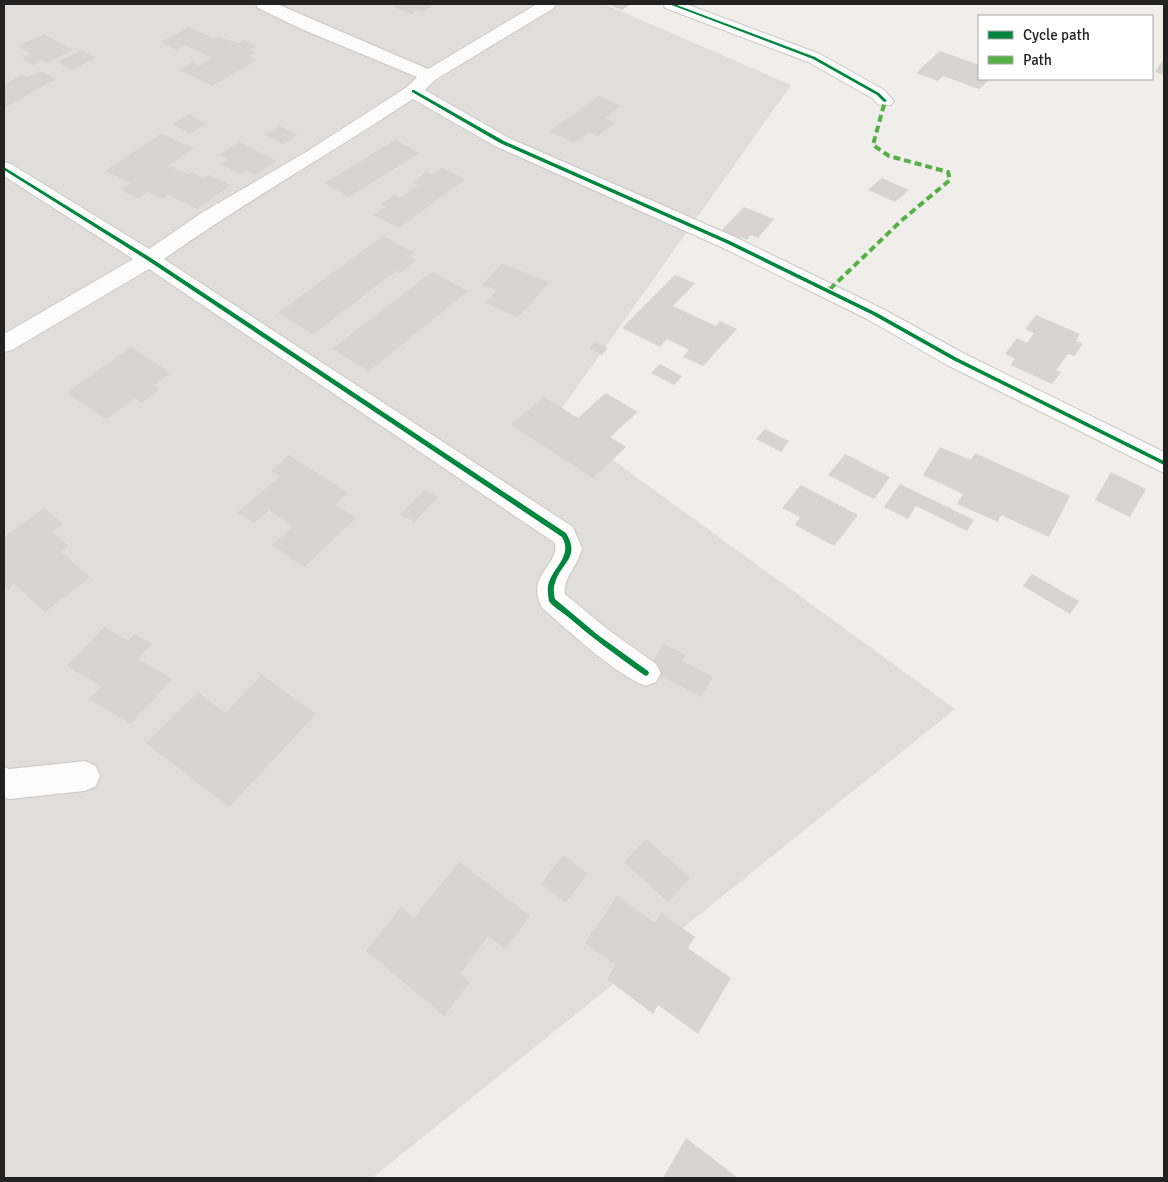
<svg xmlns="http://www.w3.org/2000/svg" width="1168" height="1182" font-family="Signika,sans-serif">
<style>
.residential{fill:#dfdedc}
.building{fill:#d7d4d2}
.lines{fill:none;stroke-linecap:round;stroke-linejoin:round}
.minor-casing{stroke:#c9c8c7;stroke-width:2}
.minor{fill:#fdfcfc;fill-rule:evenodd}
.quiet-far1{stroke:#55b145;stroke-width:4;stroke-dasharray:7 4;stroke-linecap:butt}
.quiet{stroke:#55b145;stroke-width:4.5;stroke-dasharray:9 4.5;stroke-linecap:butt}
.cycleway-casing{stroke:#fff;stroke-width:3}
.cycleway{fill:#00873e;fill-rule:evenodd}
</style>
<rect width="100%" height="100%" fill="#f0eeeb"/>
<path class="residential" d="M 4,4 L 604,4 L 791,85 L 555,418 L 955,709 L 372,1178 L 4,1178 Z"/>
<path class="building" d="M 397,4 L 435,4 L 423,12 L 417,10 L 412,14 L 393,7 Z
M 607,4 L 631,4 L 622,10 Z
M 189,27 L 214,39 L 218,37 L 239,43 L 244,40 L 257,46 L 250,50 L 255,52 L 248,56 L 257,60 L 212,86 L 179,70 L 193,62 L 199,66 L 212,58 L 185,45 L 177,50 L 161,42 Z
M 44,34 L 73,50 L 47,63 L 42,60 L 33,65 L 22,58 L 31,54 L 18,46 Z
M 82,50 L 96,58 L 72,70 L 58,62 Z
M 940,51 L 979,65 L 979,79 L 990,79 L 979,89 L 943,76 L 938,81 L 916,73 Z
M 1164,58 L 1164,75 L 1155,72 Z
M 42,72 L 56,79 L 4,108 L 4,84 L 22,75 L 27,77 Z
M 599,96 L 622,106 L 605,118 L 615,123 L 597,136 L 589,132 L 574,143 L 550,131 Z
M 189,114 L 206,124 L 190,134 L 172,124 Z
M 279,126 L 298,134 L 284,144 L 265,135 Z
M 161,134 L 194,148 L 168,166 L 188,174 L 191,172 L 204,178 L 208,175 L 231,185 L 197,209 L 168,195 L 163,199 L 148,192 L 139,198 L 121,190 L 131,183 L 105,171 Z
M 395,140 L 419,153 L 349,197 L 325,183 Z
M 239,142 L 276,161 L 255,175 L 246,170 L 239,174 L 221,164 L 229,160 L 219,155 Z
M 442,168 L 465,179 L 399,228 L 373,215 L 385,207 L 380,205 L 394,195 L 400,198 L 418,185 L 413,182 L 426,172 L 432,175 Z
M 882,178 L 909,190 L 895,202 L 868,190 Z
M 744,207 L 774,219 L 758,238 L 751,235 L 747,240 L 740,237 L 738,240 L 720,232 Z
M 383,236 L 415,253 L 409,257 L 416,260 L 400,273 L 396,271 L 313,334 L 278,313 Z
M 502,264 L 550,282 L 518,317 L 485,303 L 497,290 L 482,285 Z
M 432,272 L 468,291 L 369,371 L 332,349 Z
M 675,275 L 695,283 L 673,306 L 716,326 L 720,321 L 737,329 L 703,366 L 683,357 L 689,350 L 667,339 L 660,347 L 622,328 Z
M 1036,315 L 1080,334 L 1076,341 L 1083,344 L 1074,356 L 1068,354 L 1056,370 L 1061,372 L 1052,384 L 1010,365 L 1015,359 L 1005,354 L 1017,338 L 1027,343 L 1034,333 L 1025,329 Z
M 595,342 L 608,348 L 602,355 L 589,348 Z
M 131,347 L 171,373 L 154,385 L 160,389 L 141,403 L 135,398 L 106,419 L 67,393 Z
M 660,364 L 682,376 L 674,385 L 651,373 Z
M 606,393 L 638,412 L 610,437 L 626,447 L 593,478 L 511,425 L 544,397 L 578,418 Z
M 765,429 L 789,441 L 781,452 L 756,439 Z
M 940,447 L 971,460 L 975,453 L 1070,496 L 1049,537 L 1001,515 L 998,522 L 957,504 L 963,494 L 923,475 Z
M 845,454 L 890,477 L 874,499 L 828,475 Z
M 289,455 L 348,493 L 335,505 L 356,518 L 304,567 L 272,545 L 293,526 L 269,510 L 254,523 L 237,513 L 280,476 L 271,471 Z
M 1111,472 L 1146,489 L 1130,517 L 1095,500 Z
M 900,484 L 974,520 L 967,531 L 916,506 L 908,519 L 884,507 Z
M 801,485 L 858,515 L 834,546 L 795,525 L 800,517 L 782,508 Z
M 425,490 L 438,497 L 414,522 L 400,514 Z
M 44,508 L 63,524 L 52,532 L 69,546 L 61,552 L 90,577 L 45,612 L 14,584 L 7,590 L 4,588 L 4,537 Z
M 1032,574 L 1079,601 L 1070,614 L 1023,586 Z
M 104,627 L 128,641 L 134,634 L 152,644 L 138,659 L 172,679 L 131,724 L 89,699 L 101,686 L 67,666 Z
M 663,644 L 686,655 L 682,661 L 713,677 L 701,697 L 648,669 Z
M 262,675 L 316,714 L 229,807 L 146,743 L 198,692 L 225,713 Z
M 646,839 L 690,878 L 668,902 L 624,862 Z
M 563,855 L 588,874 L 565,903 L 541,884 Z
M 459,862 L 530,916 L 505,949 L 488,936 L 460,974 L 470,982 L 444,1016 L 366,951 L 401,907 L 414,918 Z
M 617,896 L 655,923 L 661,913 L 695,937 L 688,948 L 731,978 L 698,1034 L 658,1005 L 653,1014 L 607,979 L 616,965 L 585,943 Z
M 686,1138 L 738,1178 L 663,1178 Z"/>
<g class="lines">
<defs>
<path id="minor" d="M 256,4 L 277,4 L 428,69 L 537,4 L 556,4 L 554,8 L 435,80 L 425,90 L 509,138 L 735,237 L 883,309 L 963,353 L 1164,452 L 1164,473 L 947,365 L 867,319 L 721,247 L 495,146 L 413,99 C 331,153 245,202 164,259 L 573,527 L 582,548 C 579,565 563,577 565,594 L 606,628 L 656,664 L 661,673 L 656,682 L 646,686 C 614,674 569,631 542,608 C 525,574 559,567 555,543 L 149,269 L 12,350 L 4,352 L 4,334 L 133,259 L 4,176 L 4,162 L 11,164 L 149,249 L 203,212 L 306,152 L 407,87 L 417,77 L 299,28 L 258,8 Z
M 663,4 L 686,4 L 820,54 L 884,90 L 894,101 L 891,105 L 879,105 L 872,98 L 808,62 L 665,8 Z
M 85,761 L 96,766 L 100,776 L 96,786 L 85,791 L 9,799 L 4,797 L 4,767 L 9,769 Z"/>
</defs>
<use href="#minor" class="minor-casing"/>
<use href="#minor" class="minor"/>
<path class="quiet-far1" d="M 830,289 L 902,220 L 950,180 L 948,172 L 889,156 L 873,145 L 885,101"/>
<path class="quiet" d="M 828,291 L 831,288"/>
<defs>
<path id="cycleway" d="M 669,4 L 674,4 L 815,57 L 879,93 L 887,101 L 884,102 L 877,95 L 813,59 Z
M 412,90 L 414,90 L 504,141 L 730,241 L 877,313 L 957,358 L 1164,461 L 1164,465 L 953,360 L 873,315 L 726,243 L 500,143 L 412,92 Z
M 4,167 L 151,258 L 566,533 C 581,558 561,562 555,583 C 553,588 554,594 555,599 L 598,635 L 648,671 L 649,673 L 648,675 L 646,676 L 644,675 C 617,656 591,637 567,616 C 562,612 552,606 549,601 C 549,600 548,595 548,593 C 545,571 575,559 562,537 L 147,260 L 4,170 Z"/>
</defs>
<use href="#cycleway" class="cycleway-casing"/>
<use href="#cycleway" class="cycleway"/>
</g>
<rect width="1168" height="1182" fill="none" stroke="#222222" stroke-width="10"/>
<rect x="978" y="15" width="175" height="65" fill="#ffffff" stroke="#a7a7a7"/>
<rect x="988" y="31" width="25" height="8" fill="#00873e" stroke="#a7a7a7"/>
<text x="1023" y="40" font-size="15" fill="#222222">Cycle path</text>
<rect x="988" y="56" width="25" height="8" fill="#55b145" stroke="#a7a7a7"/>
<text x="1023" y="65" font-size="15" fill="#222222">Path</text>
</svg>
